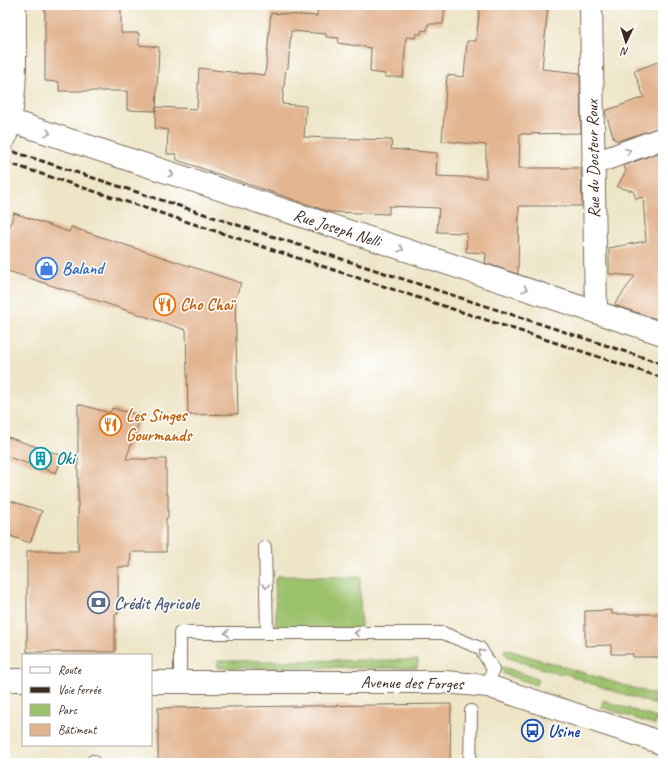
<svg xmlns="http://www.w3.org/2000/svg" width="668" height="768" font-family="Caveat,sans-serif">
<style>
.green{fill:#9cc16c;stroke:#6c7645}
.building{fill:#e2b48f}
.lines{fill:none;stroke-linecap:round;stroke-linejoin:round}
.lane-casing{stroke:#7a6b59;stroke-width:14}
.street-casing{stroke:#7a6b59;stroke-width:24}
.lane{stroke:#fff;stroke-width:12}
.street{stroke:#fff;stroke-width:22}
.rail{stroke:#3b2a1e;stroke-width:3;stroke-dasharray:6 3;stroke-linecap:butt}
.oneway{stroke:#a79f9a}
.labels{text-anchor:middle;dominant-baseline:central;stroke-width:3;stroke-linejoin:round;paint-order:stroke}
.street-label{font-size:17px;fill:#3b2a1e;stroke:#fff}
.shop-label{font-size:17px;font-weight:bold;fill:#366cbe;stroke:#fff;text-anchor:start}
.food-label{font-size:17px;font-weight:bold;fill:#c56008;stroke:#fff;text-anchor:start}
.culture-label{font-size:17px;font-weight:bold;fill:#0d838f;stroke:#fff;text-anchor:start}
.service-label{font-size:17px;font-weight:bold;fill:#4e5e75;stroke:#fff;text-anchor:start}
.transit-label{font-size:17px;font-weight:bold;fill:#164399;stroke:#fff;text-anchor:start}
</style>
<rect width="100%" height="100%" fill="#fff"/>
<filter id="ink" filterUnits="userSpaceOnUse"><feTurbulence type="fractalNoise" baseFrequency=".025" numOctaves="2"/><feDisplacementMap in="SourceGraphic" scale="8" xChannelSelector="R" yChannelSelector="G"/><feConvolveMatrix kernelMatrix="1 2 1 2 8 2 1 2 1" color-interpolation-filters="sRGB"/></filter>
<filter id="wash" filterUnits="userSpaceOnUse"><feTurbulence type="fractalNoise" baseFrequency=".012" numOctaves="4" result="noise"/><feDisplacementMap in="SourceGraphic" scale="16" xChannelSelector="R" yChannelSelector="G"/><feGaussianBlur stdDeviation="0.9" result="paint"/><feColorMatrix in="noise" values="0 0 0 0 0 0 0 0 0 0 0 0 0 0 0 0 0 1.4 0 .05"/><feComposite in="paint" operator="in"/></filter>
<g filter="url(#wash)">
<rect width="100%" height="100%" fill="#eee5c7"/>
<path class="green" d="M 278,576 L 360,577 L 361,628 L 276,629 L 275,579 Z
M 505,649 L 663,697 L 663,707 L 583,681 L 583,680 L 563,673 L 562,675 L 509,658 L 504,652 Z
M 418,660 L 417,668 L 218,668 L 218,661 Z
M 504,667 L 538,679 L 536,685 L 504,674 L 501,668 Z
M 603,700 L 657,718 L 655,725 L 601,707 Z
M 497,761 L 595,762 L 595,763 L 497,763 Z"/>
<g id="blocks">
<path class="building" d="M 45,5 L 121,5 L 121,33 L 139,33 L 139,45 L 159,47 L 156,111 L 127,110 L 127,91 L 59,91 L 59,82 L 45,81 Z
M 317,5 L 445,5 L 443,24 L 428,24 L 427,31 L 422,30 L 421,34 L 416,34 L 415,38 L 406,37 L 403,77 L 385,77 L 385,74 L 370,72 L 371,48 L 338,43 L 339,38 L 326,37 L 326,34 L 291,31 L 288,68 L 286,68 L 282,104 L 306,106 L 304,137 L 392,140 L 391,149 L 437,153 L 436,176 L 486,178 L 486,145 L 442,141 L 447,75 L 464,77 L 467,41 L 476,41 L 480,5 L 548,5 L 542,69 L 580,73 L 581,133 L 520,134 L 519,168 L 581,168 L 582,206 L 519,206 L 518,274 L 485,263 L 486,253 L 466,252 L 467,233 L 437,232 L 439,208 L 389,206 L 389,214 L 330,212 L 177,160 L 176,154 L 167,154 L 168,130 L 155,128 L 156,107 L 197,109 L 199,68 L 246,74 L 246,73 L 265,75 L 271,13 L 317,16 Z
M 663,60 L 663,126 L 618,141 L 614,139 L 605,111 L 644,97 L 634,71 Z
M 663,151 L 663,321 L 614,305 L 635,276 L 609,274 L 609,248 L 646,241 L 643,197 L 636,199 L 633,191 L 617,187 L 626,171 L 624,166 Z
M 14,213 L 69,232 L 71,227 L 241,283 L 235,298 L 238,414 L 188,415 L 186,330 L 5,270 L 5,241 Z
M 78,404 L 110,413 L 112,408 L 141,416 L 126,459 L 166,459 L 166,494 L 168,494 L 168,518 L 166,518 L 166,552 L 131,552 L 130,567 L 118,567 L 118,614 L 115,614 L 115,652 L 27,652 L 27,551 L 78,551 Z
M 5,436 L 63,456 L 56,473 L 5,456 Z
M 5,499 L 42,511 L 30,543 L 5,534 Z
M 612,610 L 612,614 L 663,614 L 663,657 L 633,657 L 633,654 L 611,654 L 611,645 L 585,646 L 585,611 Z
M 451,704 L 450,763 L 158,763 L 158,708 Z"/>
</g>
</g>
<g filter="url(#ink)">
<use href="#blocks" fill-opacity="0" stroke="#7a6b59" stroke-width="1"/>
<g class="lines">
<defs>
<path id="lane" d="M 265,547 L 267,633
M 180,682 L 180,633 L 443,633 L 480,648 L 493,669 L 488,686
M 93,763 L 93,761
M 470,763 L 471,711"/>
<path id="street" d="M 591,5 L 596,312
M 11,121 L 663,334
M 5,138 C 19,96 14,49 15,5
M 593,164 L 663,138
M 5,680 L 23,680
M 151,682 L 445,682 L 488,686 L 642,736 L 663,744"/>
</defs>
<use href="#lane" class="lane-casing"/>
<use href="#street" class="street-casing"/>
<use href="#lane" class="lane"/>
<use href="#street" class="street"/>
<path class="rail" d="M 5,149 L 663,364
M 5,162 L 663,378"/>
</g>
<defs><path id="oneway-chevron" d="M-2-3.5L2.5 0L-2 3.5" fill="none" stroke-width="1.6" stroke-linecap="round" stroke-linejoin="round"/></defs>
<g class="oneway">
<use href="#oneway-chevron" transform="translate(48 133) rotate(18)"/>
<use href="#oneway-chevron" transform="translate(628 151) rotate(-21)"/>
<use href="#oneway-chevron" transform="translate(171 174) rotate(18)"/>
<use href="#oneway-chevron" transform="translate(401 249) rotate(18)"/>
<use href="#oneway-chevron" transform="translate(525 289) rotate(18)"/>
<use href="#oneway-chevron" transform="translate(266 586) rotate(89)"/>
<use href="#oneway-chevron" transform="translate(227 633) rotate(180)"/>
<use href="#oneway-chevron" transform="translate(357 633) rotate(180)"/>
<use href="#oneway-chevron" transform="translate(481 652) rotate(-129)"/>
</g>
</g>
<defs>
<symbol id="shop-ring" viewBox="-11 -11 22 22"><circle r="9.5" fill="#fff" stroke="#3f7fe0" stroke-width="1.5"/><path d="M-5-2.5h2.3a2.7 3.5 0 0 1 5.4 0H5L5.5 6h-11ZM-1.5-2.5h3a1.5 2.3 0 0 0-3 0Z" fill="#3f7fe0"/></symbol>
<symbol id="restaurant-ring" viewBox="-11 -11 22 22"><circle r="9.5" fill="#fff" stroke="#e8710a" stroke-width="1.5"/><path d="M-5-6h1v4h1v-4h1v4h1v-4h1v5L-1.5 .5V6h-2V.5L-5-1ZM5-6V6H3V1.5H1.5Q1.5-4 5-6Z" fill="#e8710a"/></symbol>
<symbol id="building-ring" viewBox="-11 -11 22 22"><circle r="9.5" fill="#fff" stroke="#0f9aa8" stroke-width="1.5"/><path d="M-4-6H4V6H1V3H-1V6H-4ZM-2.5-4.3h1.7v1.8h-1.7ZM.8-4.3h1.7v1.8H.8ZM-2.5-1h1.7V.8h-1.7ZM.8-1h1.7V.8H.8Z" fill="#0f9aa8"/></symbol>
<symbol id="bank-ring" viewBox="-11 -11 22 22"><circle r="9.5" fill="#fff" stroke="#5c6f8a" stroke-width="1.5"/><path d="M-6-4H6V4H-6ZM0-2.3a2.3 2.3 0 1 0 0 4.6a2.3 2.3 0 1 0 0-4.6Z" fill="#5c6f8a"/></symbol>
<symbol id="bus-ring" viewBox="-11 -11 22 22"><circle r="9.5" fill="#fff" stroke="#1a4fb4" stroke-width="1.5"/><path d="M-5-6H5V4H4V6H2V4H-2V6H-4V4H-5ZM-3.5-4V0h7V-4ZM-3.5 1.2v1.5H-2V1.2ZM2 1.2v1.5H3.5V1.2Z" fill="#1a4fb4"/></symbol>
</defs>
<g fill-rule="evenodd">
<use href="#shop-ring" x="34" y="256" width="25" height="25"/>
<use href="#restaurant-ring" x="152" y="292" width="25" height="25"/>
<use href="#restaurant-ring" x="98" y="412" width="25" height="25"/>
<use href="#building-ring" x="28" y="446" width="25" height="25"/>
<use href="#bank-ring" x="86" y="590" width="25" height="25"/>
<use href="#bus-ring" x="520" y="718" width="25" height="25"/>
</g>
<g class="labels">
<g class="street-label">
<text transform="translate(593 159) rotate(-91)">Rue du Docteur Roux</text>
<text transform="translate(337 228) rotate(18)">Rue Joseph Nelli</text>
<text transform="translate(412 683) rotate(1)">Avenue des Forges</text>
</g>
<g class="shop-label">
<text x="62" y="268">Baland</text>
</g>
<g class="food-label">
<text x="180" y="304">Cho Chaï</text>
<text x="126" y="415">Les Singes<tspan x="126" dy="20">Gourmands</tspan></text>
</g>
<g class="culture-label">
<text x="56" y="458">Oki</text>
</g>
<g class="service-label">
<text x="114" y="603">Crédit Agricole</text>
</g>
<g class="transit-label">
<text x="548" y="731">Usine</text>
</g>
</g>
<rect width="668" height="768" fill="none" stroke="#fff" stroke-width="20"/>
<rect x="22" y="654" width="130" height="92" fill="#ffffff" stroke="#b1aaa5"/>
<rect x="30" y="667" width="20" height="6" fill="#ffffff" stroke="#b1aaa5"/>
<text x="58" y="674" font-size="12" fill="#3b2a1e">Route</text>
<rect x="30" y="687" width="20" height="6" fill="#3b2a1e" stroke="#b1aaa5"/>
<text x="58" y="694" font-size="12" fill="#3b2a1e">Voie ferrée</text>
<rect x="30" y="704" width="20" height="12" fill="#9cc16c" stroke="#b1aaa5"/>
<text x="58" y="714" font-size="12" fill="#3b2a1e">Parc</text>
<rect x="30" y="724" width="20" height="12" fill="#e2b48f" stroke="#b1aaa5"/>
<text x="58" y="734" font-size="12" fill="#3b2a1e">Bâtiment</text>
<g transform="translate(626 42) rotate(184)" stroke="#ffffff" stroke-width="3" paint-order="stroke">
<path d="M0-3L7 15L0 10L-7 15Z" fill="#3b2a1e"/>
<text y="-6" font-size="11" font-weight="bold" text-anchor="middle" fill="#3b2a1e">N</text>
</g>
</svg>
